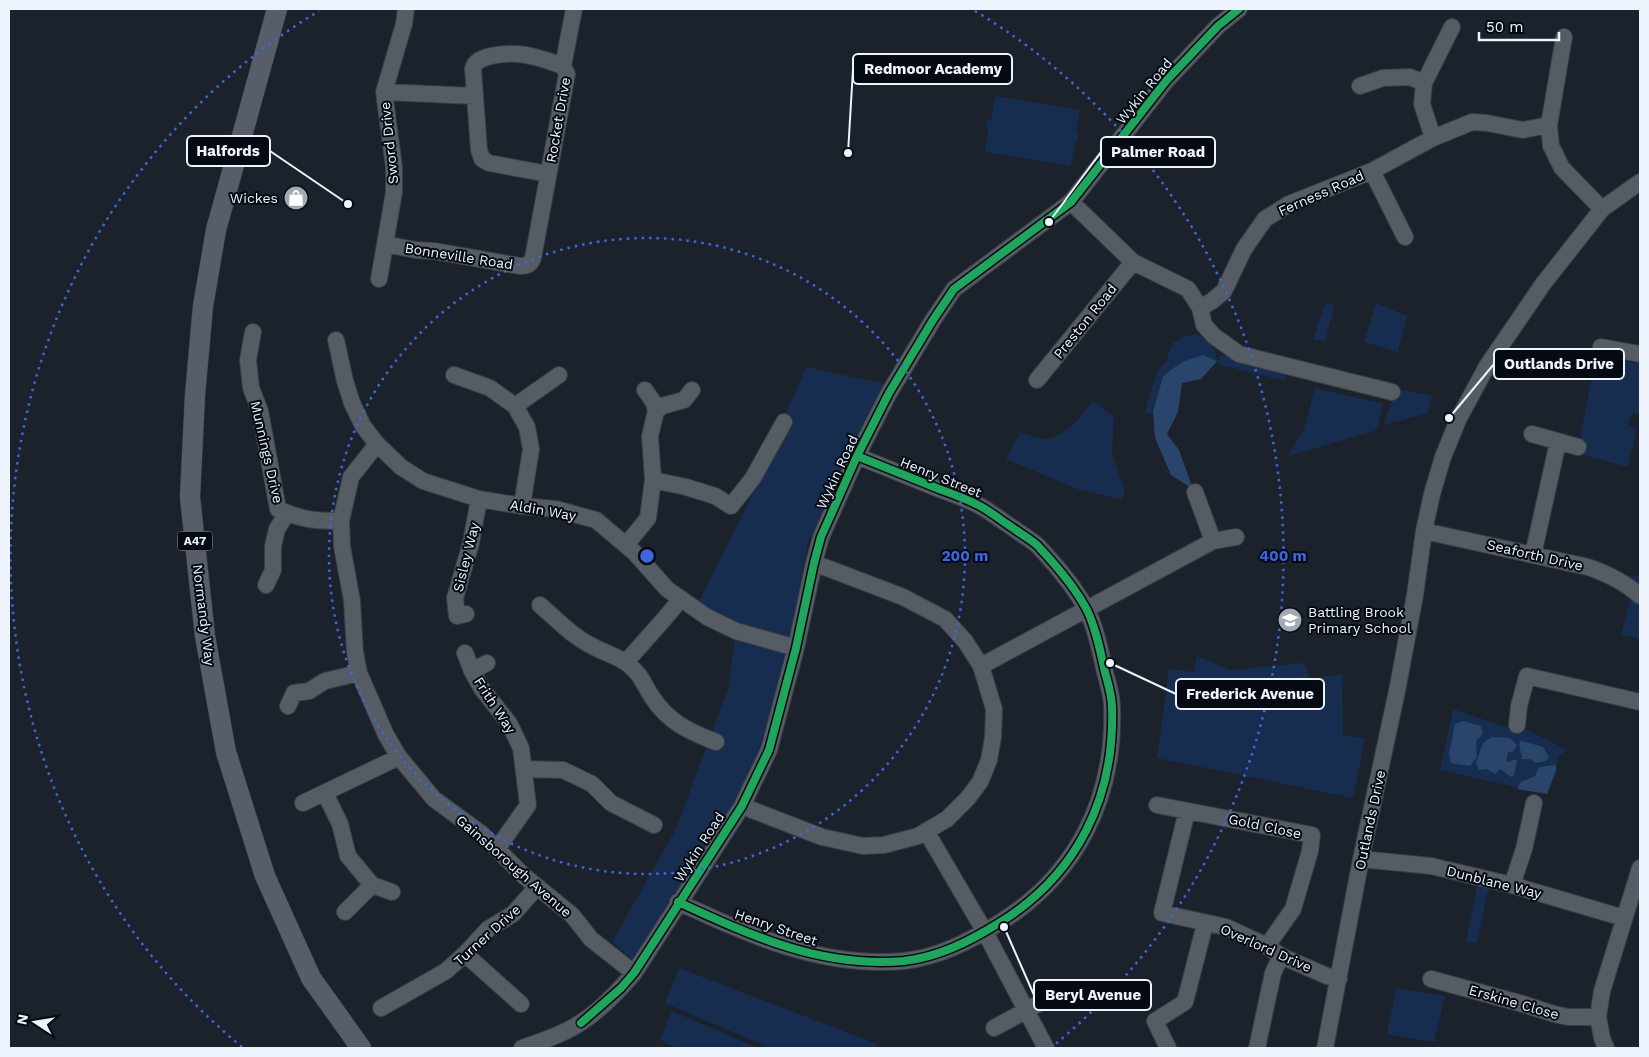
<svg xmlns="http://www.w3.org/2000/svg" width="1649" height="1057" font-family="'Work Sans',sans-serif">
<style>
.green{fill:#172d4f}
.forest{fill:#2a456c}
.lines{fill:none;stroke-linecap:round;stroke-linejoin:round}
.minor-casing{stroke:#393e46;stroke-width:18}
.major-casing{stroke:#393e46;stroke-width:21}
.minor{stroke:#565c63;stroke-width:16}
.major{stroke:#575e69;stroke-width:20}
.cycleway-casing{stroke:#060a12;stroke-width:11}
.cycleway{stroke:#20a55d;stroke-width:8}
.ring{fill:none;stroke:#3c67de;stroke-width:2.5;stroke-dasharray:2.5 5}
.labels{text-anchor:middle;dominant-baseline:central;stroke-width:4;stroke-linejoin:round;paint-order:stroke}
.shield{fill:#060a12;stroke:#a8aeb7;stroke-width:1}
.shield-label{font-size:12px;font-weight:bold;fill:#edf4fe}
.street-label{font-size:14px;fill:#edf4fe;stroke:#060a12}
.poi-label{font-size:14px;fill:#edf4fe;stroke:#060a12;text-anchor:end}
.centre{fill:#3c67de;stroke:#060a12;stroke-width:2.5}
.ring-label{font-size:15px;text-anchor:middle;font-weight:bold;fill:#3c67de;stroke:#060a12;stroke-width:4;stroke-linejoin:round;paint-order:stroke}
.leader{fill:none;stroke:#edf4fe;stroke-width:2}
.callout-dot{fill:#edf4fe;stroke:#060a12;stroke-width:2}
.callout{fill:#060a12;stroke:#edf4fe;stroke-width:2}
.callout-label{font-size:15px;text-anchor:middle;font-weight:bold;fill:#edf4fe}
</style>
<rect width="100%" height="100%" fill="#1b222c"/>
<path class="green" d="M 995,96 L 1080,110 L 1076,133 L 1079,134 L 1078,142 L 1075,142 L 1071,166 L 985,152 L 989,127 L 986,127 L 987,120 L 991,120 Z
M 1333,303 L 1334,307 L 1325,342 L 1313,339 L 1325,305 Z
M 1376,303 L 1407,316 L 1398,352 L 1364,342 Z
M 1194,334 C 1212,339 1214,343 1217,361 L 1203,355 L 1163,376 L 1152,414 L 1145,412 L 1157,371 L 1166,361 L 1173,343 L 1183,337 Z
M 1239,354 L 1285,365 L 1285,381 L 1218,364 L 1220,356 Z
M 1596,357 L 1640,364 L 1640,413 L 1632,413 L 1628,425 L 1637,429 L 1628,467 L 1577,453 Z
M 806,367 L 886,384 L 808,541 L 790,639 L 765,737 L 738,796 L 633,960 L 612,942 L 676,829 L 728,689 L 736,632 L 695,609 L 743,514 Z
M 1315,388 L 1383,404 L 1377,430 L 1288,456 L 1304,429 Z
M 1396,389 L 1432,396 L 1428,413 L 1384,425 Z
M 1093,401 L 1114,417 L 1112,453 L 1125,492 L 1121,499 L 1080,490 L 1006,459 L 1020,432 C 1029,435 1042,441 1051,438 C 1070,432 1082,415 1093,401 Z
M 1640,576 L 1640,638 L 1621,635 L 1633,589 L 1613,578 Z
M 1197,656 L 1230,670 L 1304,663 L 1310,679 L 1342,674 L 1343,735 L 1365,739 L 1353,798 L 1157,758 L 1169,669 L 1194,672 Z
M 1453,709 L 1505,727 L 1517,725 L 1568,750 L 1559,756 L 1547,794 L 1440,770 Z
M 1479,878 L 1490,880 L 1477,943 L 1466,941 Z
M 679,968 L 877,1044 L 875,1048 L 770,1048 L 665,1003 Z
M 1396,988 L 1445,996 L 1434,1042 L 1387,1034 Z
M 672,1011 L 758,1048 L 678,1048 L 660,1040 Z"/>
<path class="forest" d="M 1203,355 L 1217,361 L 1201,379 L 1182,383 L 1178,412 L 1167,434 L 1179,450 L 1193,489 L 1171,475 L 1155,438 L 1153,412 L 1163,376 L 1182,362 Z
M 1463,721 L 1481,726 L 1483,734 L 1476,741 L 1477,757 L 1470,766 L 1451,763 L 1449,755 L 1455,724 Z
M 1492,737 L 1510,738 L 1517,745 L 1513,752 L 1508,752 L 1506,761 L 1509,762 L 1515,759 L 1517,761 L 1514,775 L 1511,777 L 1500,769 L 1495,774 L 1487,769 L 1479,770 L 1476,763 L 1483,743 Z
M 1522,741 L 1543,747 L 1549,757 L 1546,761 L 1536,763 L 1530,759 L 1522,759 L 1519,742 Z
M 1556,765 L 1556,771 L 1547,794 L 1517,789 L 1521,782 L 1535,776 L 1539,767 Z"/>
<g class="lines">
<defs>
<path id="minor" d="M 1564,37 L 1549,125 L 1551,146 L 1562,168 L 1602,209
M 1360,86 L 1383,78 L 1410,77 L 1424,83
M 384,92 L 475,96
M 1433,138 L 1422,104 L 1424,83 L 1452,27
M 1372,171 L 1405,237
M 548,174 L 489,163 L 482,159 L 479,150 L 473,69 C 475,55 505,53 518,54 C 533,55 549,61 563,66 L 574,9
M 1071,202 L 1133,262 L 1188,289 L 1200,308
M 385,244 L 416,250 L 434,251 L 520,266 C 527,266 530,265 533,258 L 567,74 L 563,66
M 379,279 L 394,192 L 394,167 L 384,92 L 404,24 L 406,9
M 253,332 L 248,360 L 251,388 L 260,411 L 278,509 C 302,520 315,521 341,521
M 336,340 L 345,381 L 352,403 L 363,426 L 377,444 L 401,467 L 423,481 L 479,499 L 522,506 L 556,509 L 596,520 L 634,552 L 667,589 L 707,617 L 736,631 L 796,648
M 1601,347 L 1640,354
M 454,375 L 490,388 L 515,406 L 527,427 L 531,449 L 522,506
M 1037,380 L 1133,262
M 645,390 L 654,403 L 656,411
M 1392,392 L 1239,354 L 1214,336 L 1204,325 L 1200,308 L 1212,301 L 1224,291 L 1244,249 L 1265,219 L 1289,204 L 1372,171 L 1433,138 L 1472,122 L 1487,123 L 1523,130 L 1549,125
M 515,406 L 559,375
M 1532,434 L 1578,447
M 377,444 L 351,477 L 341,521 L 342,546 L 352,601 L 355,652 L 359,673 L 386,735 L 399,757 L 434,799 L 482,834 L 524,876 L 572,915 L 591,939 L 634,973
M 653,480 L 686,487 L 715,496 L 731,506 L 753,478 L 784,422
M 1195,492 L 1213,541
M 1424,531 L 1588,567 C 1608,574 1625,582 1640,596
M 626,545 L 648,518 L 653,480 L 650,436 L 656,411 L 662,406 L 684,400 L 692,390
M 1533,555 L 1558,442
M 266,585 L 273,570 L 273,546 L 277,529 L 287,513
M 540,605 C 557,620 573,637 594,647 C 605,653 617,656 628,664 C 643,677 642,682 652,697 C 668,722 690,732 716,742
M 466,614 L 457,616 L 455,598 L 471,543 L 479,499
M 465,653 L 472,671
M 626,662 L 665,618 L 680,600
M 487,663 L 472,671 L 482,689 L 509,723 L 521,748 L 528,805 L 497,849
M 981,666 L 1213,541 L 1236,537
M 288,706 L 294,693 L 309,691 L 325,681 L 359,673
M 1517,725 L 1519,706 L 1527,676 L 1640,702
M 524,769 L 563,770 L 592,784 L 611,803 L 654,825
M 325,793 L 340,824 L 348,856 L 372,885 L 345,912
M 303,803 L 399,757
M 1157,805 L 1312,835 L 1310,851 L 1293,909 L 1267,946
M 742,806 L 822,837 L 863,846 L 884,845 L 918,836 L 947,819 L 968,798 L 980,782 L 989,760 L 993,737 L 994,709 L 981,666 L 965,641 L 945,619 L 903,597 L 814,563
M 1187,811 L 1162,913 L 1226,927 L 1267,946 L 1281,956 L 1327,976 L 1339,979
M 926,831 L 985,932 L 1046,1048
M 1361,859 L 1431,866 L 1512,885 L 1624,918
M 372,885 L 392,892
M 1512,885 L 1524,849 L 1534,803
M 678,902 C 752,936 821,968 904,961 C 939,957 970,941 999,923 C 1077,875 1115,798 1112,707 C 1112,694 1107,681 1104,668 C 1100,649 1096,630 1088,612 C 1076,588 1055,564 1037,545 C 1030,539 1021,534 1013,528 C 1002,521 991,512 980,506 C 967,499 953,494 939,489 C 912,478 884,467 857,456
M 465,954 L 521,1004
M 1431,979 L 1523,1004 L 1554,1014 L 1568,1017 L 1598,1017
M 381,1008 L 446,971 L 465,954 L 488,929 L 513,914 L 537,887
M 994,1028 L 1058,993
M 522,1048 C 537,1043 552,1038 566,1031 C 593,1018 615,995 634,973 L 742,806 L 769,750 L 796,648 L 814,563 L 821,537 L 857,456 L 889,393 L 933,320 L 954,289 L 1071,202 L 1166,81 L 1218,26 L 1239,9
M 1168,1048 L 1155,1021 L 1185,1002 L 1205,924
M 1257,1048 L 1273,973 L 1281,956
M 1325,1048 L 1361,859 L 1397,691 L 1415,595 L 1424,531 L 1432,494 L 1443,457 L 1458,420 L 1487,366 L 1543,284 L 1602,209 L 1640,182
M 1606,1048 L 1602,1038 L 1598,1017 L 1602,991 L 1640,868"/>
<path id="major" d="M 277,9 L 216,230 L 203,306 L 195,395 L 190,497 L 205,636 L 226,752 L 265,876 L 311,978 L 361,1048"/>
</defs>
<use href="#minor" class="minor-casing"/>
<use href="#major" class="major-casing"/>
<use href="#minor" class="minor"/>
<use href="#major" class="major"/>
<defs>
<path id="cycleway" d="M 678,902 C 752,936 821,968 904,961 C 939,957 970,941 999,923 C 1077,875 1115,798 1112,707 C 1112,694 1107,681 1104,668 C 1100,649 1096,630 1088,612 C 1076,588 1055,564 1037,545 C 1030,539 1021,534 1013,528 C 1002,521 991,512 980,506 C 967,499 953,494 939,489 C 912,478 884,467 857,456
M 581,1023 L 621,988 L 634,973 L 742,806 L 769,750 L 796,648 L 814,563 L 821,537 L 857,456 L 889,393 L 933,320 L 954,289 L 1071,202 L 1166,81 L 1218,26 L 1239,9"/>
</defs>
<use href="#cycleway" class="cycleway-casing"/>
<use href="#cycleway" class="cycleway"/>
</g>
<g class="ring">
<circle cx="647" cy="556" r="318"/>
<path d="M242 1047A636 636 0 0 1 319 11M975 11A636 636 0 0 1 1052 1047"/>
</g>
<defs>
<symbol id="shop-disc" viewBox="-11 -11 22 22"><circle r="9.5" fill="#a4aab4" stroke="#060a12"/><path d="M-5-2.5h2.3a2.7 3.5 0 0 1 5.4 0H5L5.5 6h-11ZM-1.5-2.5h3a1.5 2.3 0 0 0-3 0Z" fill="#fff"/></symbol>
<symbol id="school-disc" viewBox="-11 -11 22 22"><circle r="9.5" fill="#a4aab4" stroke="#060a12"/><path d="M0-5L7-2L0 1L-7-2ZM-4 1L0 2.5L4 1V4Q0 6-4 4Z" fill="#fff"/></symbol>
</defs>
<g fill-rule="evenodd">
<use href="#shop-disc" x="282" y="184" width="28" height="28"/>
<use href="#school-disc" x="1276" y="606" width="28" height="28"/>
</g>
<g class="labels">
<rect class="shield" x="177.5" y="531.5" width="35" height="19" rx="4"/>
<g class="shield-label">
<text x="195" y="541">A47</text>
</g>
<g class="street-label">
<text transform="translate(1144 91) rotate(-51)">Wykin Road</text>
<text transform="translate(558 120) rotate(-80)">Rocket Drive</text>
<text transform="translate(389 143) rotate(-96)">Sword Drive</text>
<text transform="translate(1321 193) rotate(-24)">Ferness Road</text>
<text transform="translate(459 256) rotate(9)">Bonneville Road</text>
<text transform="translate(1085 321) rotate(-51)">Preston Road</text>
<text transform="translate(267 452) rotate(77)">Munnings Drive</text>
<text transform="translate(837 472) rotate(-65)">Wykin Road</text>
<text transform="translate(941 477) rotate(22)">Henry Street</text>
<text transform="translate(543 510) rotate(10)">Aldin Way</text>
<text transform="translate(1535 555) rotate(13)">Seaforth Drive</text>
<text transform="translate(466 557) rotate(-76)">Sisley Way</text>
<text transform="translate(204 615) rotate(83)">Normandy Way</text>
<text transform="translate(495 705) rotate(57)">Frith Way</text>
<text transform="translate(1370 820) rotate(-78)">Outlands Drive</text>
<text transform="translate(1265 826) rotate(12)">Gold Close</text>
<text transform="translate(699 847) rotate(-57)">Wykin Road</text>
<text transform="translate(514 866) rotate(41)">Gainsborough Avenue</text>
<text transform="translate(1494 882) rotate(14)">Dunblane Way</text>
<text transform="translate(776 927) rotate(19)">Henry Street</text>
<text transform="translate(487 935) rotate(-42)">Turner Drive</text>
<text transform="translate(1266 948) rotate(24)">Overlord Drive</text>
<text transform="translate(1514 1002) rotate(16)">Erskine Close</text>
</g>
<g class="poi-label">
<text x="278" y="198">Wickes</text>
<text x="1308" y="612" text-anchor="start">Battling Brook<tspan x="1308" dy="16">Primary School</tspan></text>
</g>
</g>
<circle cx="647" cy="556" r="8" class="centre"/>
<g class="ring-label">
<text x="965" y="561">200 m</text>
<text x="1283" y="561">400 m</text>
</g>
<path class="leader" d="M848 153L853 69M348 204L270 151M1049 222L1101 152M1449 418L1494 364M1110 663L1176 694M1004 927L1034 995"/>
<g class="callout-dot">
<circle cx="848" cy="153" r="5"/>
<circle cx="348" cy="204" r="5"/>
<circle cx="1049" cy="222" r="5"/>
<circle cx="1449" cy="418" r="5"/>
<circle cx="1110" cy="663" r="5"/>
<circle cx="1004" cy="927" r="5"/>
</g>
<g class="callout">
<rect x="853" y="54" width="159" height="30" rx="5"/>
<rect x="187" y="136" width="83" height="30" rx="5"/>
<rect x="1101" y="137" width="114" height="30" rx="5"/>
<rect x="1494" y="349" width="130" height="30" rx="5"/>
<rect x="1176" y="679" width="148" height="30" rx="5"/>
<rect x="1034" y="980" width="117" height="30" rx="5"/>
</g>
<g class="callout-label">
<text x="933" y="74">Redmoor Academy</text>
<text x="228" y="156">Halfords</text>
<text x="1158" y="157">Palmer Road</text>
<text x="1559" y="369">Outlands Drive</text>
<text x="1250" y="699">Frederick Avenue</text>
<text x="1093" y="1000">Beryl Avenue</text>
</g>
<rect width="1649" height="1057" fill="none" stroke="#edf4fe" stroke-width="20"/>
<g transform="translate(35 1022) rotate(282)" stroke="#060a12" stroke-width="4" paint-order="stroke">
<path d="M0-4L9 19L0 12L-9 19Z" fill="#edf4fe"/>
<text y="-8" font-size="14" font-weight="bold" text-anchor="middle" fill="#edf4fe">N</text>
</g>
<path d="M1479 32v8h80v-8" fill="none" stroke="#edf4fe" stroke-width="2.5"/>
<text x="1486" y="32" font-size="15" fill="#edf4fe" stroke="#060a12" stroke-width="4" paint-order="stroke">50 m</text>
</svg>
